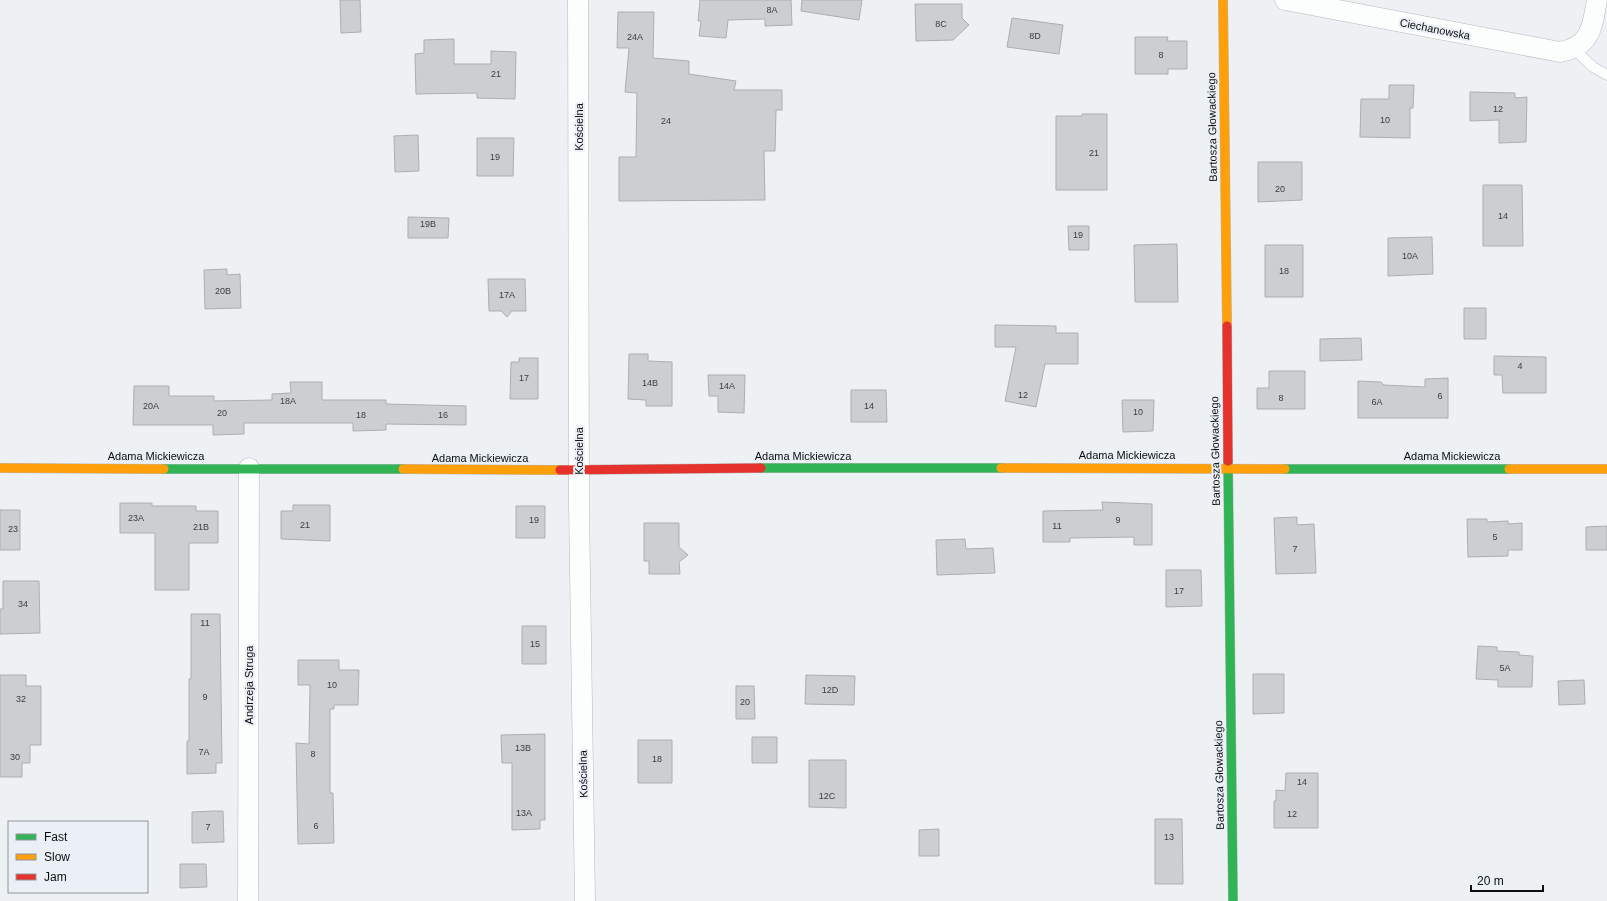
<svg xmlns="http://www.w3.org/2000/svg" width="1607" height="901" font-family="Arial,sans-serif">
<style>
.building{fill:#ccced0;stroke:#acaeb0}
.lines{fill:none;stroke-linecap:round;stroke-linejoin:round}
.lane-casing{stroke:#b6b8bb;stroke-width:11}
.street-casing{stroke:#b6b8bb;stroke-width:21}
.fast-casing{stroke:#b6b8bb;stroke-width:10}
.slow-casing{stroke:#b6b8bb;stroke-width:10}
.jam-casing{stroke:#b6b8bb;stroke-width:10}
.lane{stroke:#fcfdfd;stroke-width:10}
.street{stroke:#fcfdfd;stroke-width:20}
.fast{stroke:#30b455;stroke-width:9}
.slow{stroke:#ff9f0a;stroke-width:9}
.jam{stroke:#e5322d;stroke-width:9}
.labels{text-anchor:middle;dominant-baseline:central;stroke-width:4;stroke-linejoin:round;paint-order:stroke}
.number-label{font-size:9px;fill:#3b3d3f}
.street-label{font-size:11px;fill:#0b0d0f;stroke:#ebf0f7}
</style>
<rect width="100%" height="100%" fill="#eef1f4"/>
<path class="building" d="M 340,0 L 360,0 L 361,32 L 341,33 Z
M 700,0 L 791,0 L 792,25 L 765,26 L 765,19 L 728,20 L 726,38 L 699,36 L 701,21 L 698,21 Z
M 802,0 L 862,0 L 859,20 L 801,11 Z
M 915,4 L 962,4 L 962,18 L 969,25 L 953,40 L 916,41 Z
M 618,12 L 654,12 L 653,58 L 689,61 L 689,74 L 736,81 L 734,90 L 782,90 L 782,110 L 776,110 L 775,151 L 764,151 L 765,200 L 619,201 L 619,157 L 636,157 L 637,93 L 625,92 L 629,48 L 617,48 Z
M 1012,18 L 1063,25 L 1059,54 L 1007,47 Z
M 1135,37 L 1168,37 L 1167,41 L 1187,41 L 1187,69 L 1168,69 L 1168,74 L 1135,74 Z
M 454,39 L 454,64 L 491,64 L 491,51 L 516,52 L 515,99 L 477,98 L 477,93 L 416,94 L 415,54 L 424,53 L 424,40 Z
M 1389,85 L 1414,85 L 1413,108 L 1410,108 L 1410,138 L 1360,137 L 1361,99 L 1389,99 Z
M 1470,92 L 1515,93 L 1515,98 L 1527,97 L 1526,142 L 1499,143 L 1499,120 L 1470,121 Z
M 1082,114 L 1107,114 L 1107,190 L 1056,190 L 1056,116 L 1082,116 Z
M 418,135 L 419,171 L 395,172 L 394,136 Z
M 477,138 L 514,138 L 513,176 L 477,176 Z
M 1258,162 L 1302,162 L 1302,200 L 1258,202 Z
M 1483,185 L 1522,185 L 1523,246 L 1483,246 Z
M 408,217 L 449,218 L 448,238 L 408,238 Z
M 1068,226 L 1089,226 L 1089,250 L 1069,250 Z
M 1432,237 L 1433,274 L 1388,276 L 1388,238 Z
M 1177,244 L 1178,302 L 1135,302 L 1134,245 Z
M 1265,245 L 1303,245 L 1303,297 L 1265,297 Z
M 227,269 L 227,275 L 240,274 L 241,308 L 205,309 L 204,270 Z
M 488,279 L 525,279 L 526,311 L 512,311 L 507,317 L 501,311 L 489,311 Z
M 1464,308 L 1486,308 L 1486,339 L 1464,339 Z
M 995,325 L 1056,326 L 1056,333 L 1078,333 L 1078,364 L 1045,364 L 1036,407 L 1005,401 L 1016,347 L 995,347 Z
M 1361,338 L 1362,360 L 1320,361 L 1320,339 Z
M 629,354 L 648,354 L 648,361 L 672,362 L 672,406 L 646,406 L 646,400 L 628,399 Z
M 1494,356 L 1546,357 L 1546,393 L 1503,393 L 1502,375 L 1494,375 Z
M 519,358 L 538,358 L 538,399 L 510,399 L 511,362 L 519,362 Z
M 1269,371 L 1305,371 L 1305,409 L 1257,409 L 1257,388 L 1269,388 Z
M 708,375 L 745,375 L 744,413 L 718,412 L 718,396 L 709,396 Z
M 1448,378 L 1448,418 L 1358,418 L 1358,381 L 1381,382 L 1384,385 L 1425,387 L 1425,379 Z
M 290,382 L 322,382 L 322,400 L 386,400 L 386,404 L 466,406 L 466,425 L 386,424 L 386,430 L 353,431 L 353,423 L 244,423 L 244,434 L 213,435 L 213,425 L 133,425 L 134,386 L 169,386 L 169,396 L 214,396 L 214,401 L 272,400 L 272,394 L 291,393 Z
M 851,390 L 886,390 L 887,422 L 851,422 Z
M 1122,400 L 1154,400 L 1153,431 L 1123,432 Z
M 1102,502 L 1152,504 L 1152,545 L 1134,545 L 1134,537 L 1070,538 L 1070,542 L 1043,542 L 1043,511 L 1103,510 Z
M 120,503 L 152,503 L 152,506 L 196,506 L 196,511 L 218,511 L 218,543 L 189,543 L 189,590 L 155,590 L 155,533 L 120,533 Z
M 293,505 L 330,505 L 330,541 L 281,539 L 281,511 L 293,511 Z
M 516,506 L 545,506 L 545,538 L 516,538 Z
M 0,510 L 20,510 L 20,550 L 0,550 Z
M 1297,517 L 1297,525 L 1314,524 L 1316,573 L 1276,574 L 1274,518 Z
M 1467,519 L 1487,519 L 1487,522 L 1508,521 L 1508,524 L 1522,523 L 1522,550 L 1508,550 L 1508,556 L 1468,557 Z
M 644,523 L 679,523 L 679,547 L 688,555 L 679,562 L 680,574 L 649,574 L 649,561 L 644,561 Z
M 1607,526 L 1607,550 L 1586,550 L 1586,527 Z
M 965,539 L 966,549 L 993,548 L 995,573 L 937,575 L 936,540 Z
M 1166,570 L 1201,570 L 1202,606 L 1166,607 Z
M 3,581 L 39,581 L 40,633 L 0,634 L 0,609 L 3,609 Z
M 191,614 L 220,614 L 222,763 L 216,763 L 216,773 L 187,774 L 187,741 L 189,741 L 189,679 L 191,679 Z
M 522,626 L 546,626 L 546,664 L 522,664 Z
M 1478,646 L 1497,647 L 1497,651 L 1519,652 L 1519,655 L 1533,656 L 1532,687 L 1498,687 L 1498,680 L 1476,679 Z
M 298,660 L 339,660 L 339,670 L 359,670 L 358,705 L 334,705 L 334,709 L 330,709 L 330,793 L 333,793 L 334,843 L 298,844 L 296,743 L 309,744 L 310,685 L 298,685 Z
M 1253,674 L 1284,674 L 1284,713 L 1253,714 Z
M 0,675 L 26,675 L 26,686 L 41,686 L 41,745 L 30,745 L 30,763 L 22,763 L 22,777 L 0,777 Z
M 806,675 L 855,676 L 854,705 L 805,704 Z
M 1584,680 L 1585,704 L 1559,705 L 1558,681 Z
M 736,686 L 754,686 L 755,719 L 736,719 Z
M 545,734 L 545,820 L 540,820 L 540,829 L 512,830 L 512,763 L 502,763 L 501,735 Z
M 752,737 L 777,737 L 777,763 L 752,763 Z
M 638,740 L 672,740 L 672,783 L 638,783 Z
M 809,760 L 846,760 L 846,808 L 809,807 Z
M 1286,773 L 1318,773 L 1318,828 L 1274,828 L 1274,801 L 1276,801 L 1276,790 L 1285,791 Z
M 214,811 L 223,811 L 224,842 L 192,843 L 192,812 Z
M 1155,819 L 1182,819 L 1183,884 L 1155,884 Z
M 939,829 L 939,856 L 919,856 L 919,830 Z
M 180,864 L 206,864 L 207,887 L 180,888 Z"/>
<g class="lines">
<defs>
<path id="lane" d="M 1574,49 L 1593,67 L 1607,75"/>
<path id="street" d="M 578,0 L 579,506 L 585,901
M 1285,0 L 1560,52 C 1591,46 1592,28 1597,0
M 248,901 L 249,468"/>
<path id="fast" d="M 1228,461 L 1233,901
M 761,468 L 1001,468
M 164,469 L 403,469
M 1285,469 L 1509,469"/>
<path id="slow" d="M 1223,0 L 1227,326
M 0,468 L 164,469
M 1001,468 L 1285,469
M 403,469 L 560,470
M 1509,469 L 1607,469"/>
<path id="jam" d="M 1227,326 L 1228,461
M 560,470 L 761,468"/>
</defs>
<use href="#lane" class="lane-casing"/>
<use href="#street" class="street-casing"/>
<use href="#fast" class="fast-casing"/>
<use href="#slow" class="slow-casing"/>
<use href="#jam" class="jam-casing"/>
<use href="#lane" class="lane"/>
<use href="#street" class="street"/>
<use href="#fast" class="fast"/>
<use href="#slow" class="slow"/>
<use href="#jam" class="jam"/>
</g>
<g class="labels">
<g class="number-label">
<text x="772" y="10">8A</text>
<text x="941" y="24">8C</text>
<text x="1035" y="36">8D</text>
<text x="635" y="37">24A</text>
<text x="1161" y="55">8</text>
<text x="496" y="74">21</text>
<text x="1498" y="109">12</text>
<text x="1385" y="120">10</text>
<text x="666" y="121">24</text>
<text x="1094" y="153">21</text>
<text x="495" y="157">19</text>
<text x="1280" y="189">20</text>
<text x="1503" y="216">14</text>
<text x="428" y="224">19B</text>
<text x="1078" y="235">19</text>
<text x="1410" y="256">10A</text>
<text x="1284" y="271">18</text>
<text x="223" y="291">20B</text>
<text x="507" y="295">17A</text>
<text x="1520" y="366">4</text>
<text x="524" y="378">17</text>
<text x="650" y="383">14B</text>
<text x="727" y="386">14A</text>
<text x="1023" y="395">12</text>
<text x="1440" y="396">6</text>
<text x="1281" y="398">8</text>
<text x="288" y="401">18A</text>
<text x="1377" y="402">6A</text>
<text x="151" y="406">20A</text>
<text x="869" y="406">14</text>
<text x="1138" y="412">10</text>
<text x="222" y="413">20</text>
<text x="361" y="415">18</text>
<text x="443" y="415">16</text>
<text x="136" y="518">23A</text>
<text x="534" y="520">19</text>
<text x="1118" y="520">9</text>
<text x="305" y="525">21</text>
<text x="1057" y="526">11</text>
<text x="201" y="527">21B</text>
<text x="13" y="529">23</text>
<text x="1495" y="537">5</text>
<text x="1295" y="549">7</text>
<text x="1179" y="591">17</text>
<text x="23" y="604">34</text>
<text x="205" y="623">11</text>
<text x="535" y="644">15</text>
<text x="1505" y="668">5A</text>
<text x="332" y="685">10</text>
<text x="830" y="690">12D</text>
<text x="205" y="697">9</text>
<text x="21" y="699">32</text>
<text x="745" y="702">20</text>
<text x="523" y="748">13B</text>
<text x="204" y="752">7A</text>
<text x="313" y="754">8</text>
<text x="15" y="757">30</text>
<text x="657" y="759">18</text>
<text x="1302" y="782">14</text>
<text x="827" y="796">12C</text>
<text x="524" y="813">13A</text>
<text x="1292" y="814">12</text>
<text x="316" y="826">6</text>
<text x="208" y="827">7</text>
<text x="1169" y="837">13</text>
</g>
<g class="street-label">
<text transform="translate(1435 29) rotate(11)">Ciechanowska</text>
<text transform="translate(579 127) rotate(-90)">Kościelna</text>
<text transform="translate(1212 127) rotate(-91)">Bartosza Głowackiego</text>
<text transform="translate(579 451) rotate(-90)">Kościelna</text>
<text transform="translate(1215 451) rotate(-91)">Bartosza Głowackiego</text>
<text x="1127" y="455">Adama Mickiewicza</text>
<text x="156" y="456">Adama Mickiewicza</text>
<text x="803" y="456">Adama Mickiewicza</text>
<text x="1452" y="456">Adama Mickiewicza</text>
<text x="480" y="458">Adama Mickiewicza</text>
<text transform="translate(249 685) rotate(-90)">Andrzeja Struga</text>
<text transform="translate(583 774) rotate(-91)">Kościelna</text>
<text transform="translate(1219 775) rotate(-91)">Bartosza Głowackiego</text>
</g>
</g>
<rect x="8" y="821" width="140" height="72" fill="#ebf0f7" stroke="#91959a"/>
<rect x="16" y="834" width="20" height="6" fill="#30b455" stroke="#91959a"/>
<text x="44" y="841" font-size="12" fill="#0b0d0f">Fast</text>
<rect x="16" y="854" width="20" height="6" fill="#ff9f0a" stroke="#91959a"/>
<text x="44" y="861" font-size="12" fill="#0b0d0f">Slow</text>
<rect x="16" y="874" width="20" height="6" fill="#e5322d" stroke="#91959a"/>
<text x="44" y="881" font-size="12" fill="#0b0d0f">Jam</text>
<path d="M1471 885v6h72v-6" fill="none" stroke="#0b0d0f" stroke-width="2"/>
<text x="1477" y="885" font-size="12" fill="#0b0d0f" stroke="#ebf0f7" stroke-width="3" paint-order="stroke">20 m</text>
</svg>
